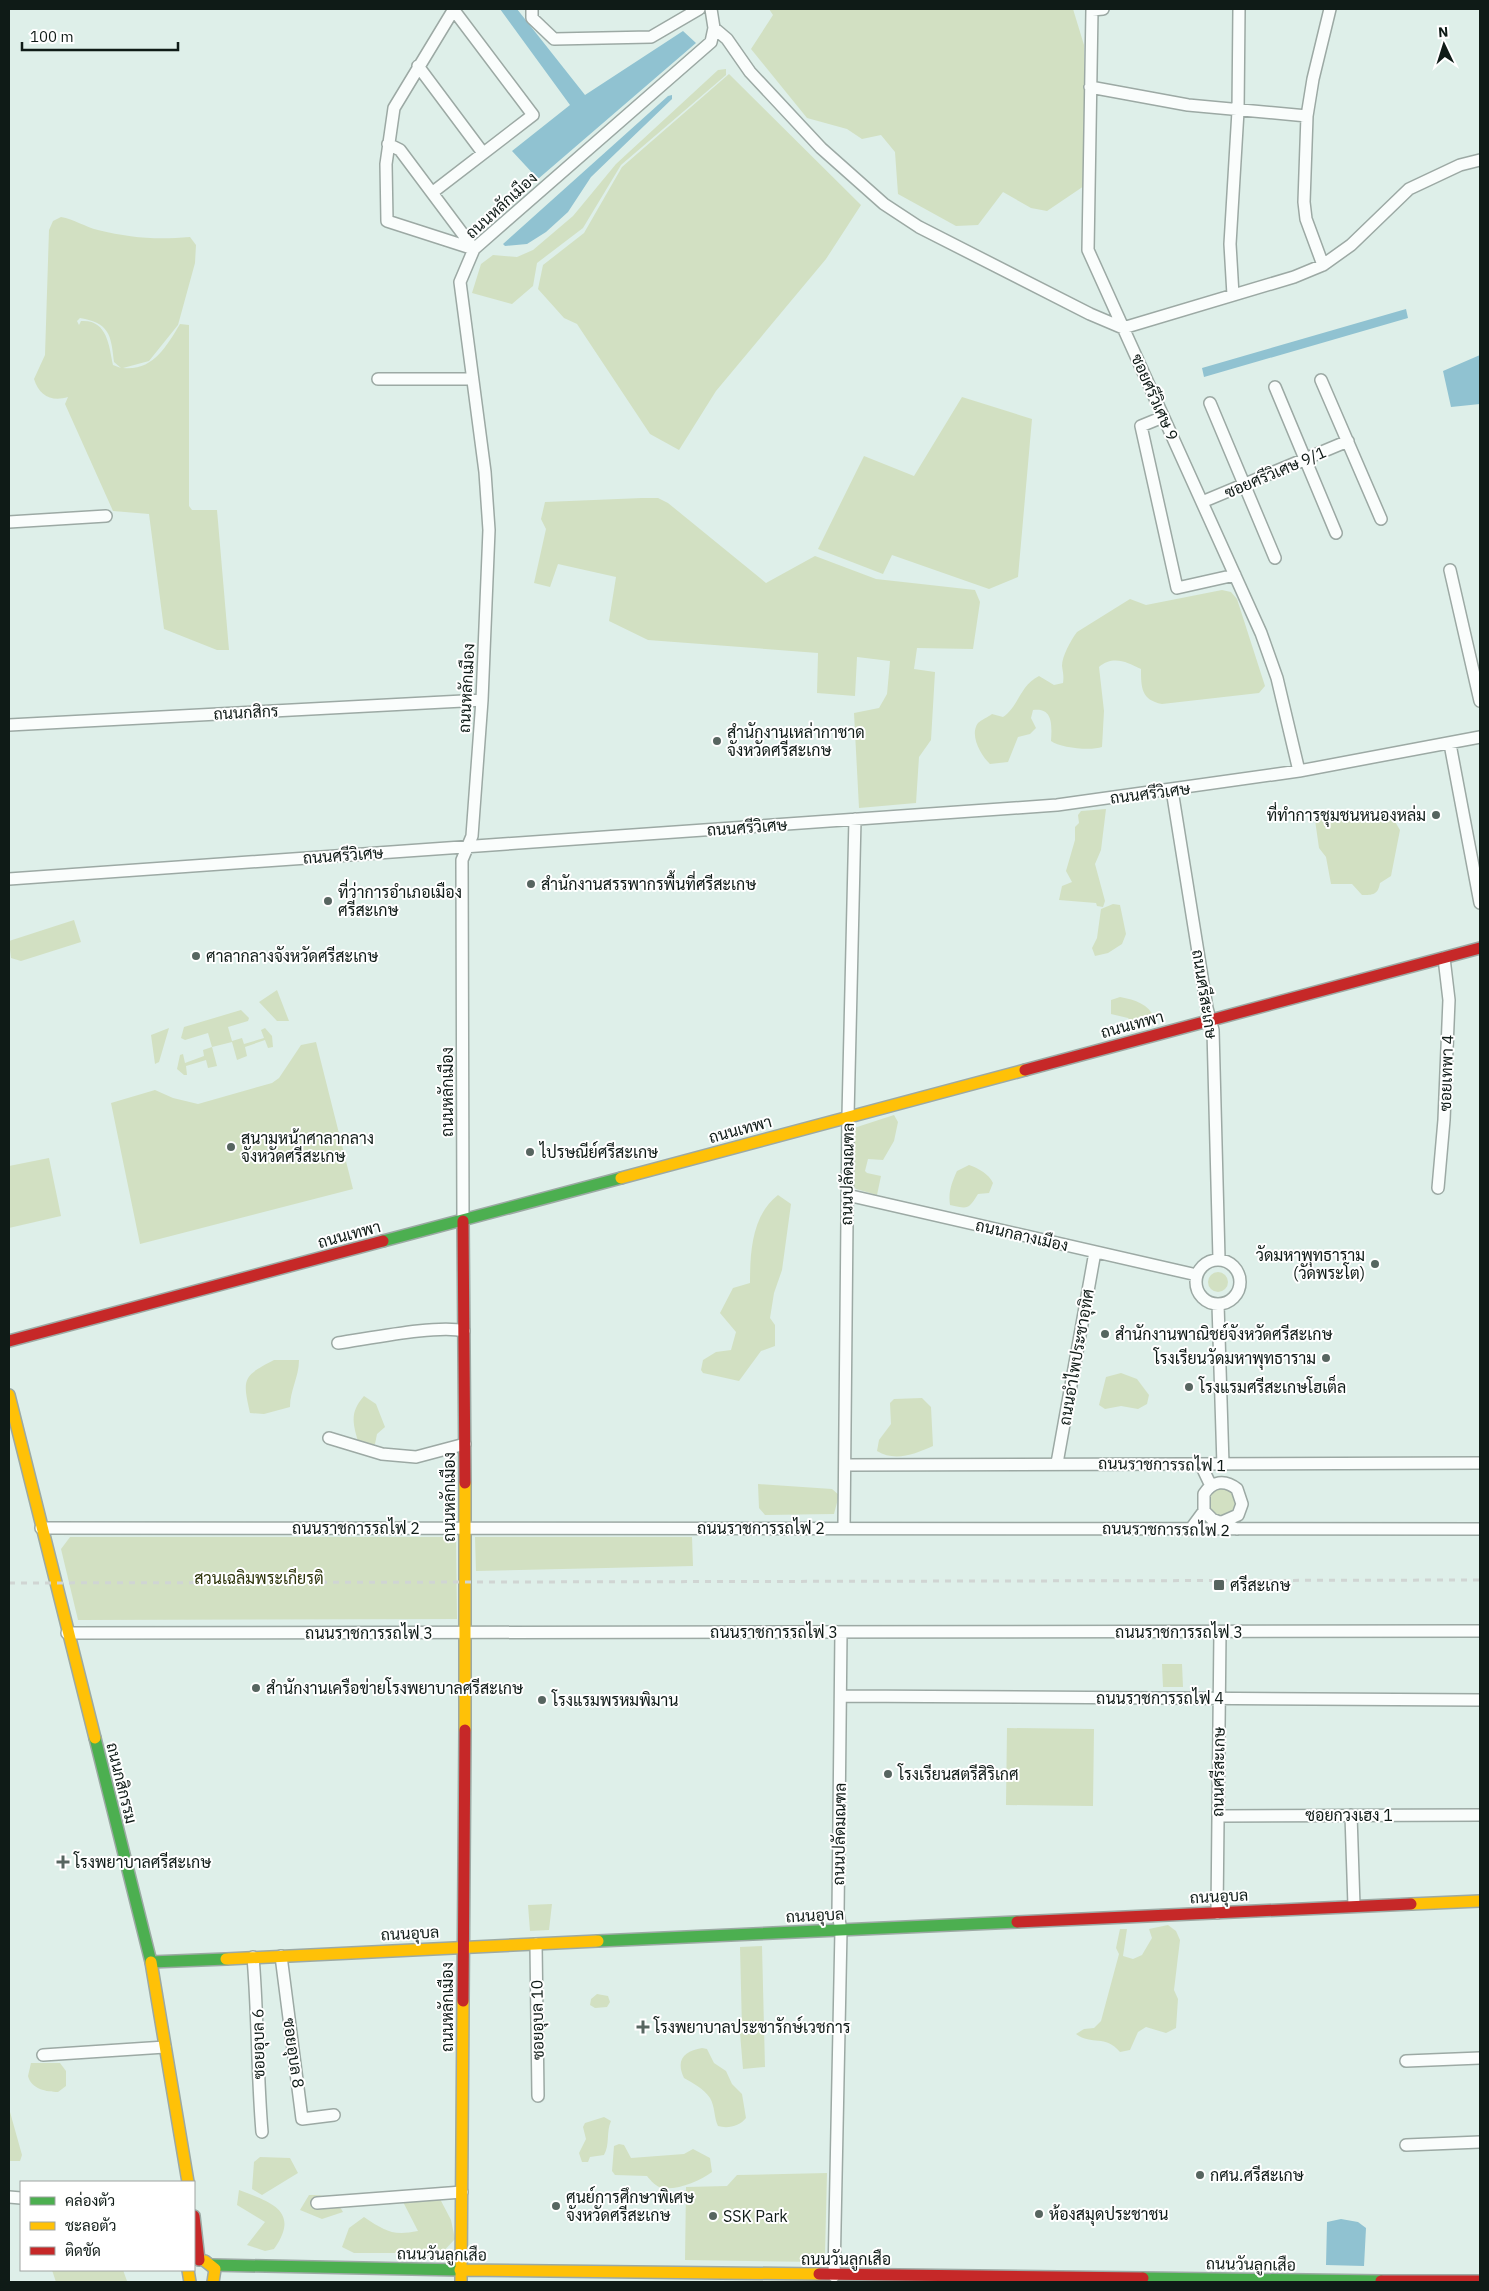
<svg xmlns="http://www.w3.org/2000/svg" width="1489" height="2291" font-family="'IBM Plex Sans',Sarabun,sans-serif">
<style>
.green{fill:#d2e0c2;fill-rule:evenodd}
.water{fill:#90c2d1}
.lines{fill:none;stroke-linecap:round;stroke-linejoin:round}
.street-casing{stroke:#9ca9a4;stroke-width:14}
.fast-casing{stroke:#9ca9a4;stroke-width:14}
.slow-casing{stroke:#9ca9a4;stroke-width:14}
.jam-casing{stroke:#9ca9a4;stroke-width:14}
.street{stroke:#fafdfc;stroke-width:11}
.fast{stroke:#4caf50;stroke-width:11}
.slow{stroke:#ffc107;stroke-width:11}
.jam{stroke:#c62828;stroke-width:11}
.rail{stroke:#d0d5d3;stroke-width:3;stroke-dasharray:6 6;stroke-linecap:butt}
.poi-dot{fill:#576560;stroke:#fff;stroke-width:2}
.labels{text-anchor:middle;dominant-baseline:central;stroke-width:4;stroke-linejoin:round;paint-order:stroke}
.street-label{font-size:16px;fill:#0f1b17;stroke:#fff}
.poi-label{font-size:16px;fill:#0f1b17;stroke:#fff;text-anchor:start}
.park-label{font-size:16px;fill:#2c3309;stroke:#fff}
</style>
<rect width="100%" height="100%" fill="#deefe9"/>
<path class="green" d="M 769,9 L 1073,9 L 1084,45 L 1084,186 L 1047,211 L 1031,208 L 1003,192 L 978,225 L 956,226 L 898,194 L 895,152 L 881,135 L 862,139 L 847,129 L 807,118 L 751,49 L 773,15 Z
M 726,69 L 726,75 L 621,165 L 583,228 L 537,263 L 533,286 L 512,304 L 472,293 L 481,264 L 493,255 L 517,257 L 533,250 L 573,216 L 616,164 L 718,70 Z
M 729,74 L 861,205 L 826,259 L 716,391 L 679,450 L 650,434 L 577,324 L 564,318 L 538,289 L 543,265 L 584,233 L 622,167 Z
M 61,217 C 74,219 85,227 98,230 C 131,238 156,240 190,237 L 196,245 L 195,263 L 178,325 L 149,361 L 123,368 C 153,371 166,347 180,324 L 189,325 L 189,506 L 192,510 L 217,510 L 229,650 L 217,650 L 164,629 L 149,514 L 113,511 L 65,404 L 68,397 C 52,402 39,396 34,379 L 45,355 L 49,230 L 53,221 ZM 80,318 C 109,323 111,334 114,362 L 121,368 L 113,365 C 109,345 107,319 81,321 L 79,325 L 77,321 Z
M 962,397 L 1032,419 L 1018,577 L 989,589 L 892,555 L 883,574 L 818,549 L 864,456 L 914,476 Z
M 642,498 L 658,498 L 668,503 L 766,583 L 815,556 L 876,579 L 975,590 L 980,602 L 973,649 L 917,648 L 914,669 L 935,672 L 931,740 L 919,757 L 916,803 L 859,808 L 854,713 L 879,708 L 887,694 L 890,661 L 857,657 L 855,696 L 817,693 L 818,653 L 648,640 L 609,621 L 616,577 L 558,564 L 550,587 L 534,583 L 546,529 L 541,519 L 545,502 Z
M 1222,590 L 1231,592 L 1237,599 L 1265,686 L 1259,693 L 1162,704 C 1141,700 1141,687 1141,669 C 1127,662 1113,655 1099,667 L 1104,711 L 1102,747 C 1091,751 1060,748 1051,741 C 1052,725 1053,707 1033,710 L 1031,718 L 1036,728 L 1030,734 L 1018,737 L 1008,762 L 990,764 C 981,756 969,735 978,723 C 981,720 988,717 992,714 L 1003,717 C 1019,706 1020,685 1039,676 L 1054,685 L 1063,683 C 1064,676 1063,673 1062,666 C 1062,656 1071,640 1077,632 L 1130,599 L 1146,605 Z
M 1106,809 L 1101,850 L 1095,864 L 1105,901 L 1103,907 L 1097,906 L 1096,903 L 1059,900 L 1062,886 L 1072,882 L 1066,871 L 1075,840 L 1075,827 L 1079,823 L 1078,815 L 1081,811 Z
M 1366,809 L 1391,815 L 1400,830 L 1391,876 L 1380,883 C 1378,895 1373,895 1362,895 L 1352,884 L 1331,884 L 1326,857 L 1319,848 L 1315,820 L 1361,813 Z
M 1113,904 L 1120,905 L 1126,934 L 1122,944 L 1108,953 L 1095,956 L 1092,948 L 1097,938 L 1101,909 Z
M 74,920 L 81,942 L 21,961 L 11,958 L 9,941 Z
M 277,990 L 289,1021 L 277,1021 L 259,1002 Z
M 1120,997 C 1137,1000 1150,1005 1156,1021 L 1135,1026 L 1128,1018 L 1111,1014 L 1111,1000 Z
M 241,1010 L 249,1018 L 248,1021 L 228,1027 L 232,1041 L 242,1038 L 244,1044 L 264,1038 L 261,1030 L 265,1028 L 272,1036 L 273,1047 L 268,1048 L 265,1040 L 245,1047 L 247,1056 L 237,1060 L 232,1042 L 212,1047 L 217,1066 L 208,1068 L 206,1060 L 186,1066 L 187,1075 L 184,1075 L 177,1069 L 180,1055 L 183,1054 L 185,1063 L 204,1056 L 203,1050 L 212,1047 L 208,1033 L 185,1040 L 181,1038 L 184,1027 Z
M 169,1028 L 159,1062 L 155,1064 L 151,1035 Z
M 316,1042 L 353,1189 L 140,1244 L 111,1103 L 155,1090 L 173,1098 L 198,1104 L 272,1083 L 279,1078 L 301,1045 Z
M 894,1115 L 898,1122 L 894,1141 L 883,1160 L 868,1159 L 865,1171 L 867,1173 L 881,1176 L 877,1195 L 856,1189 L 852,1185 L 854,1128 Z
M 49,1158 L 61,1216 L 9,1228 L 9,1166 Z
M 969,1165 C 978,1168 989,1174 993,1183 L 989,1193 L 978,1194 C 968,1210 968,1209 950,1205 C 948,1192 952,1182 957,1171 Z
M 778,1195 L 791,1204 L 782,1270 L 774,1293 L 770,1318 L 775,1325 L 775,1346 L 761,1351 L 739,1381 L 703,1373 L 701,1370 L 703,1360 L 716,1352 L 731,1350 L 736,1332 L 720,1313 L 733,1288 L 750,1283 C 750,1252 752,1215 778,1195 Z
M1208 1282a10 10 0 1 1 20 0a10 10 0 1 1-20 0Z
M 274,1360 L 299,1360 C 299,1377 290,1390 290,1407 L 264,1414 L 250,1413 C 242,1378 243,1376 274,1360 Z
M 1121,1373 L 1137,1379 L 1149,1395 L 1147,1404 L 1138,1409 L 1121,1406 L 1105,1409 L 1099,1405 L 1106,1377 Z
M 364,1396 L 376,1404 L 385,1427 L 377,1434 L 375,1444 L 359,1445 C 353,1424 349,1413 364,1396 Z
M 922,1398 L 931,1407 L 933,1446 C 915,1454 895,1462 877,1451 L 879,1440 L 891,1424 L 890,1403 L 894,1399 Z
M 758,1484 L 832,1489 L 839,1495 L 834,1514 L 765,1515 L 759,1508 Z
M1208 1502a14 14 0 1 1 28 0a14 14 0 1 1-28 0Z
M 70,1537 L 456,1537 L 457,1619 L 78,1620 L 61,1549 Z
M 475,1537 L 692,1537 L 693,1566 L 476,1571 Z
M 1162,1664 L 1182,1664 L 1183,1687 L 1163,1687 Z
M 1007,1728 L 1094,1729 L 1093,1806 L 1006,1805 Z
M 552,1904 L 549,1930 L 530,1931 L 528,1905 Z
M 1168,1925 L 1176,1931 L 1180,1940 L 1174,1990 L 1178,1999 L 1176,2028 L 1166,2033 L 1146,2027 L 1138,2032 L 1130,2050 L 1120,2052 C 1105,2034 1092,2046 1076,2034 L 1084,2029 L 1094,2028 L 1101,2021 L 1119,1954 L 1116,1948 L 1120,1929 L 1127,1929 L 1123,1956 L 1133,1959 L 1142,1955 L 1152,1938 L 1149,1929 Z
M 762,1946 L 765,2067 L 743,2069 L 740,2033 L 742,2029 L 740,1947 Z
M 597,1994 L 608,1996 L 610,2002 L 607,2007 L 595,2008 L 590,2005 L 591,1999 Z
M 702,2048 L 707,2049 L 714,2063 L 726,2071 L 732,2084 L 742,2094 L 746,2118 C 740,2126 728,2129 718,2126 C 714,2118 715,2106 710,2098 C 704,2089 693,2083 684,2078 C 675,2059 685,2051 702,2048 Z
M 31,2063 L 60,2063 L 66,2071 L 66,2086 L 58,2092 C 47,2092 31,2089 28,2076 Z
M 10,2112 L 22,2155 L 20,2161 L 9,2161 Z
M 604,2117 L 611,2121 C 606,2132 610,2145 604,2155 L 590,2157 L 588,2162 L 582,2162 L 579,2153 L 586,2139 L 583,2127 L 585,2123 Z
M 619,2144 L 624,2145 L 631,2158 L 684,2154 L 693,2149 L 710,2158 L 712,2172 C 700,2181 678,2190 663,2188 C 656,2187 651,2181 647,2176 L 615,2175 L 612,2171 L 614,2146 Z
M 260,2157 L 290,2158 L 298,2173 L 262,2195 L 252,2189 L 254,2162 Z
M 827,2173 L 825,2255 L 821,2262 L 685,2260 L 686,2187 L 727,2186 L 737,2175 Z
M 239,2190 C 271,2202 301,2211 274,2249 L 265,2251 L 247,2245 L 265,2222 L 237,2205 Z
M 309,2195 C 325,2195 335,2197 343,2212 L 322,2219 L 300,2210 Z
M 439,2197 L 451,2220 L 455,2239 L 438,2257 L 409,2253 L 354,2253 L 342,2247 L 349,2228 L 364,2217 C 385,2231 392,2236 418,2231 L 401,2198 Z
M 52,2270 L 123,2270 L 127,2281 L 56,2282 Z"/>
<path class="water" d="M 500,9 L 517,9 L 585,95 L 683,31 L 696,43 L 538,179 L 512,151 L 570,105 Z
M 672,95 L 672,99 L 591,177 L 568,212 L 546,232 L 527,244 L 505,246 L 503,244 L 668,96 Z
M 1406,309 L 1408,318 L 1204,377 L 1202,368 Z
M 1480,355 L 1480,404 L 1451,407 L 1443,371 Z
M 1341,2219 L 1358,2222 L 1366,2228 L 1364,2266 L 1326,2265 L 1327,2222 Z"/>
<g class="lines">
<defs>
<path id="street" d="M 454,9 L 394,108 L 386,164 L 387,221 L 474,249
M 532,9 L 532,18 L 554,39 L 651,37 L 699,9
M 711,9 L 714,28 L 727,39 L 750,72 L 821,148 L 884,204 L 919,227 L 1090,314 L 1123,328 L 1294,277 L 1323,265 L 1351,245 L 1409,189 L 1460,165 L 1480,160
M 1103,9 L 1092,10 L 1088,250 L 1261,633 L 1277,678 L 1299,771
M 418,66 L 483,153
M 1090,87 L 1188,105 L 1307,116
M 388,144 L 400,150 L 474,249
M 433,192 L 533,115 L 453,9
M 1323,265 L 1306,219 L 1304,202 L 1307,116 L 1313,79 L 1330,9
M 1233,295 L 1230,244 L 1238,111 L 1239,9
M 378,379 L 472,379
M 1321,380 L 1381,519
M 1275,387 L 1336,533
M 1210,403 L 1275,558
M 1163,417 L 1141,426 L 1177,588 L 1235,575
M 1202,502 L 1348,441
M 9,522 L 106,516
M 1450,570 L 1480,701
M 9,725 L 482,700
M 1450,744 L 1480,903
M 1172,790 L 1207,1008 L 1213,1030 L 1219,1259
M 9,879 L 1057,805 L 1299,771 L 1480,737
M 1438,1188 L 1444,1120 L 1449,1000 L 1444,958
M 847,1195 L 1197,1275
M 463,1221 L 462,860 L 472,836 L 482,700 L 489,530 L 485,472 L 460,282 L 474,249 L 711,42 L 714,28
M1196 1282a22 22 0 1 1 44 0a22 22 0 1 1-44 0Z
M 1218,1304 L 1223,1465
M 338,1343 C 367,1339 439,1324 464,1331
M 329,1438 L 382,1454 L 416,1457 L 465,1444
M 1057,1463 L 1095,1252
M 845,1465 L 1480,1463
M 1201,1465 L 1211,1486
M 1222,1522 L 1238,1515 L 1242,1504 L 1237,1489 C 1225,1479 1212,1481 1204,1494 L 1204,1511 L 1212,1519 L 1237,1529
M 41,1528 L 1480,1529
M 844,1528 L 848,1116 L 855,819
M 1190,1530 L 1204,1511
M 67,1633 L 1480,1631
M 841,1696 L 1480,1700
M 1351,1815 L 1354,1906
M 1218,1816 L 1480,1815
M 1217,1913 L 1220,1632
M 536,1944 L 538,2096
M 281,1956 L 302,2119 L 334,2115
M 253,1957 C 258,2015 257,2073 262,2132
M 43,2055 L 165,2047
M 1406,2061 L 1480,2058
M 1406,2145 L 1480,2142
M 9,2197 L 21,2198
M 317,2203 L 462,2192
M 834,2276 L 841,1930 L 838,1914 L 841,1632"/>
<path id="fast" d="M 383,1241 L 621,1178
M 95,1738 L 151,1962 L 226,1959
M 598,1941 L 1017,1922
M 212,2265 L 460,2270
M 1143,2278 L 1381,2281"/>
<path id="slow" d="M 621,1178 L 1025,1070
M 9,1395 L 95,1738
M 465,1483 L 465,1730
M 1411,1904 L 1480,1901
M 226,1959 L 598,1941
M 151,1962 L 188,2182
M 205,2261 L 215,2269 L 213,2282
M 188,2270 L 190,2282
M 460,2270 L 819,2274
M 461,2281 L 463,2001"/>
<path id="jam" d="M 1025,1070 L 1480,948
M 463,1221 L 465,1483
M 9,1341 L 383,1241
M 1017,1922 L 1411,1904
M 463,2001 L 465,1730
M 194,2216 L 199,2260
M 819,2274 L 1143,2278
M 1381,2281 L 1480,2281"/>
</defs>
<use href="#street" class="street-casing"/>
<use href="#fast" class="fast-casing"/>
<use href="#slow" class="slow-casing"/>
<use href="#jam" class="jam-casing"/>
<use href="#street" class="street"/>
<use href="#fast" class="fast"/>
<use href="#slow" class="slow"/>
<use href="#jam" class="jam"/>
<path class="rail" d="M 9,1583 L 1480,1580"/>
</g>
<g class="poi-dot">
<circle cx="717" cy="741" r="5"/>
<circle cx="1436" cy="815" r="5"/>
<circle cx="531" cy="884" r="5"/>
<circle cx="328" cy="901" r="5"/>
<circle cx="196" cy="956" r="5"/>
<circle cx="231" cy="1147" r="5"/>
<circle cx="530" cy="1152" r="5"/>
<circle cx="1375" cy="1264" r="5"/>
<circle cx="1105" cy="1334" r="5"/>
<circle cx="1326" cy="1358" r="5"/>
<circle cx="1189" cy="1387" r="5"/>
<rect x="1213" y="1579" width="12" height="12" rx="2.5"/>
<circle cx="256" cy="1688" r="5"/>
<circle cx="542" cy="1700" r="5"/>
<circle cx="888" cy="1774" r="5"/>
<path d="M60.5 1854.5h5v5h5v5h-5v5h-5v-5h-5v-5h5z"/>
<path d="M640.5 2019.5h5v5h5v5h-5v5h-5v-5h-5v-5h5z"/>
<circle cx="1200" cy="2175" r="5"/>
<circle cx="556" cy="2206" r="5"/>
<circle cx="1039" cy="2214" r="5"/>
<circle cx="713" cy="2216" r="5"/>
</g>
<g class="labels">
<g class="street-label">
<text transform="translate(501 205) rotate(-42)">ถนนหลักเมือง</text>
<text transform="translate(1155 397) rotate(66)">ซอยศรีวิเศษ 9</text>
<text transform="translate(1275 472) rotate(-23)">ซอยศรีวิเศษ 9/1</text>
<text transform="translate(466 688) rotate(-87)">ถนนหลักเมือง</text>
<text transform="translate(246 712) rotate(-3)">ถนนกสิกร</text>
<text transform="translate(1150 793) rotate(-7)">ถนนศรีวิเศษ</text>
<text transform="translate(747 827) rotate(-4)">ถนนศรีวิเศษ</text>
<text transform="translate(343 855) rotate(-4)">ถนนศรีวิเศษ</text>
<text transform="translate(1205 994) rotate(81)">ถนนศรีสะเกษ</text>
<text transform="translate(1132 1024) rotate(-15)">ถนนเทพา</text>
<text transform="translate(1446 1073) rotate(-88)">ซอยเทพา 4</text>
<text transform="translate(447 1092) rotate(-90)">ถนนหลักเมือง</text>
<text transform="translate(740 1129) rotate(-15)">ถนนเทพา</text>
<text transform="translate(847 1174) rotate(-89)">ถนนปลัดมณฑล</text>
<text transform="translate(349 1234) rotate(-15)">ถนนเทพา</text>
<text transform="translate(1022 1235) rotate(13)">ถนนกลางเมือง</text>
<text transform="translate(1076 1357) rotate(-80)">ถนนอำไพประชาอุทิศ</text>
<text transform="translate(1162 1464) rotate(1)">ถนนราชการรถไฟ 1</text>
<text transform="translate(449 1497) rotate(-90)">ถนนหลักเมือง</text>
<text x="356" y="1528">ถนนราชการรถไฟ 2</text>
<text x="761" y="1528">ถนนราชการรถไฟ 2</text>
<text transform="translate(1166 1529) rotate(1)">ถนนราชการรถไฟ 2</text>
<text x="774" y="1632">ถนนราชการรถไฟ 3</text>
<text x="1179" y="1632">ถนนราชการรถไฟ 3</text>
<text x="369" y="1633">ถนนราชการรถไฟ 3</text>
<text x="1160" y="1698">ถนนราชการรถไฟ 4</text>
<text transform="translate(1218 1772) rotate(-89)">ถนนศรีสะเกษ</text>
<text transform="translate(122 1783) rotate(76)">ถนนกสิกรรม</text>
<text x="1349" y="1815">ซอยกวงเฮง 1</text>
<text transform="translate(839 1834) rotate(-89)">ถนนปลัดมณฑล</text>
<text transform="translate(1219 1896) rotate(-3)">ถนนอุบล</text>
<text transform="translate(815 1915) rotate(-3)">ถนนอุบล</text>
<text transform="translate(410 1933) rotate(-3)">ถนนอุบล</text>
<text transform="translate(447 2007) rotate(-90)">ถนนหลักเมือง</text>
<text transform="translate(537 2020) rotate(-91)">ซอยอุบล 10</text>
<text transform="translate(258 2044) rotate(-91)">ซอยอุบล 6</text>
<text transform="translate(294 2053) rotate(82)">ซอยอุบล 8</text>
<text transform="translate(442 2254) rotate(1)">ถนนวันลูกเสือ</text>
<text x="846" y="2259">ถนนวันลูกเสือ</text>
<text transform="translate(1251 2264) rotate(1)">ถนนวันลูกเสือ</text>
</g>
<g class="poi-label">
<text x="727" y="732">สำนักงานเหล่ากาชาด<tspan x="727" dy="18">จังหวัดศรีสะเกษ</tspan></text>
<text x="1426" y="815" text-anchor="end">ที่ทำการชุมชนหนองหล่ม</text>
<text x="541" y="884">สำนักงานสรรพากรพื้นที่ศรีสะเกษ</text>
<text x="338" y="892">ที่ว่าการอำเภอเมือง<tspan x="338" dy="18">ศรีสะเกษ</tspan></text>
<text x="206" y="956">ศาลากลางจังหวัดศรีสะเกษ</text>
<text x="241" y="1138">สนามหน้าศาลากลาง<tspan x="241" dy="18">จังหวัดศรีสะเกษ</tspan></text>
<text x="540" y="1152">ไปรษณีย์ศรีสะเกษ</text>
<text x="1365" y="1255" text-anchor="end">วัดมหาพุทธาราม<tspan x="1365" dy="18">(วัดพระโต)</tspan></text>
<text x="1115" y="1334">สำนักงานพาณิชย์จังหวัดศรีสะเกษ</text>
<text x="1316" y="1358" text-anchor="end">โรงเรียนวัดมหาพุทธาราม</text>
<text x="1199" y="1387">โรงแรมศรีสะเกษโฮเต็ล</text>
<text x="1230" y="1585">ศรีสะเกษ</text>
<text x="266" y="1688">สำนักงานเครือข่ายโรงพยาบาลศรีสะเกษ</text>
<text x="552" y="1700">โรงแรมพรหมพิมาน</text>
<text x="898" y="1774">โรงเรียนสตรีสิริเกศ</text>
<text x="74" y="1862">โรงพยาบาลศรีสะเกษ</text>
<text x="654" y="2027">โรงพยาบาลประชารักษ์เวชการ</text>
<text x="1210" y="2175">กศน.ศรีสะเกษ</text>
<text x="566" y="2197">ศูนย์การศึกษาพิเศษ<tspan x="566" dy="18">จังหวัดศรีสะเกษ</tspan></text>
<text x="1049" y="2214">ห้องสมุดประชาชน</text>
<text x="723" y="2216">SSK Park</text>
</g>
<g class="park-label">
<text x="259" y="1578">สวนเฉลิมพระเกียรติ</text>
</g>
</g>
<rect width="1489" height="2291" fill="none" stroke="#0f1b17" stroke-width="20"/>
<rect x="20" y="2181" width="175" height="90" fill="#ffffff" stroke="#9fa4a2"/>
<rect x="30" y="2197" width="25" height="8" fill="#4caf50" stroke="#9fa4a2"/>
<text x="65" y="2206" font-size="15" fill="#0f1b17">คล่องตัว</text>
<rect x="30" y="2222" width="25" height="8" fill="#ffc107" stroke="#9fa4a2"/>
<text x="65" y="2231" font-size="15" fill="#0f1b17">ชะลอตัว</text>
<rect x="30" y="2247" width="25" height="8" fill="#c62828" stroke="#9fa4a2"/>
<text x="65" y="2256" font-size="15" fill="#0f1b17">ติดขัด</text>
<g transform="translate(1444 45) rotate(356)" stroke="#ffffff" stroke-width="4" paint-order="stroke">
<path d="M0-4L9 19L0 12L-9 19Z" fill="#0f1b17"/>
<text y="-8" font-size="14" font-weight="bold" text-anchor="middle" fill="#0f1b17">N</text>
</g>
<path d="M22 42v8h156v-8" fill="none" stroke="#0f1b17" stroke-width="2.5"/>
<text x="30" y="42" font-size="15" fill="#0f1b17" stroke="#ffffff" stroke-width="4" paint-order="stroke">100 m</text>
</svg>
